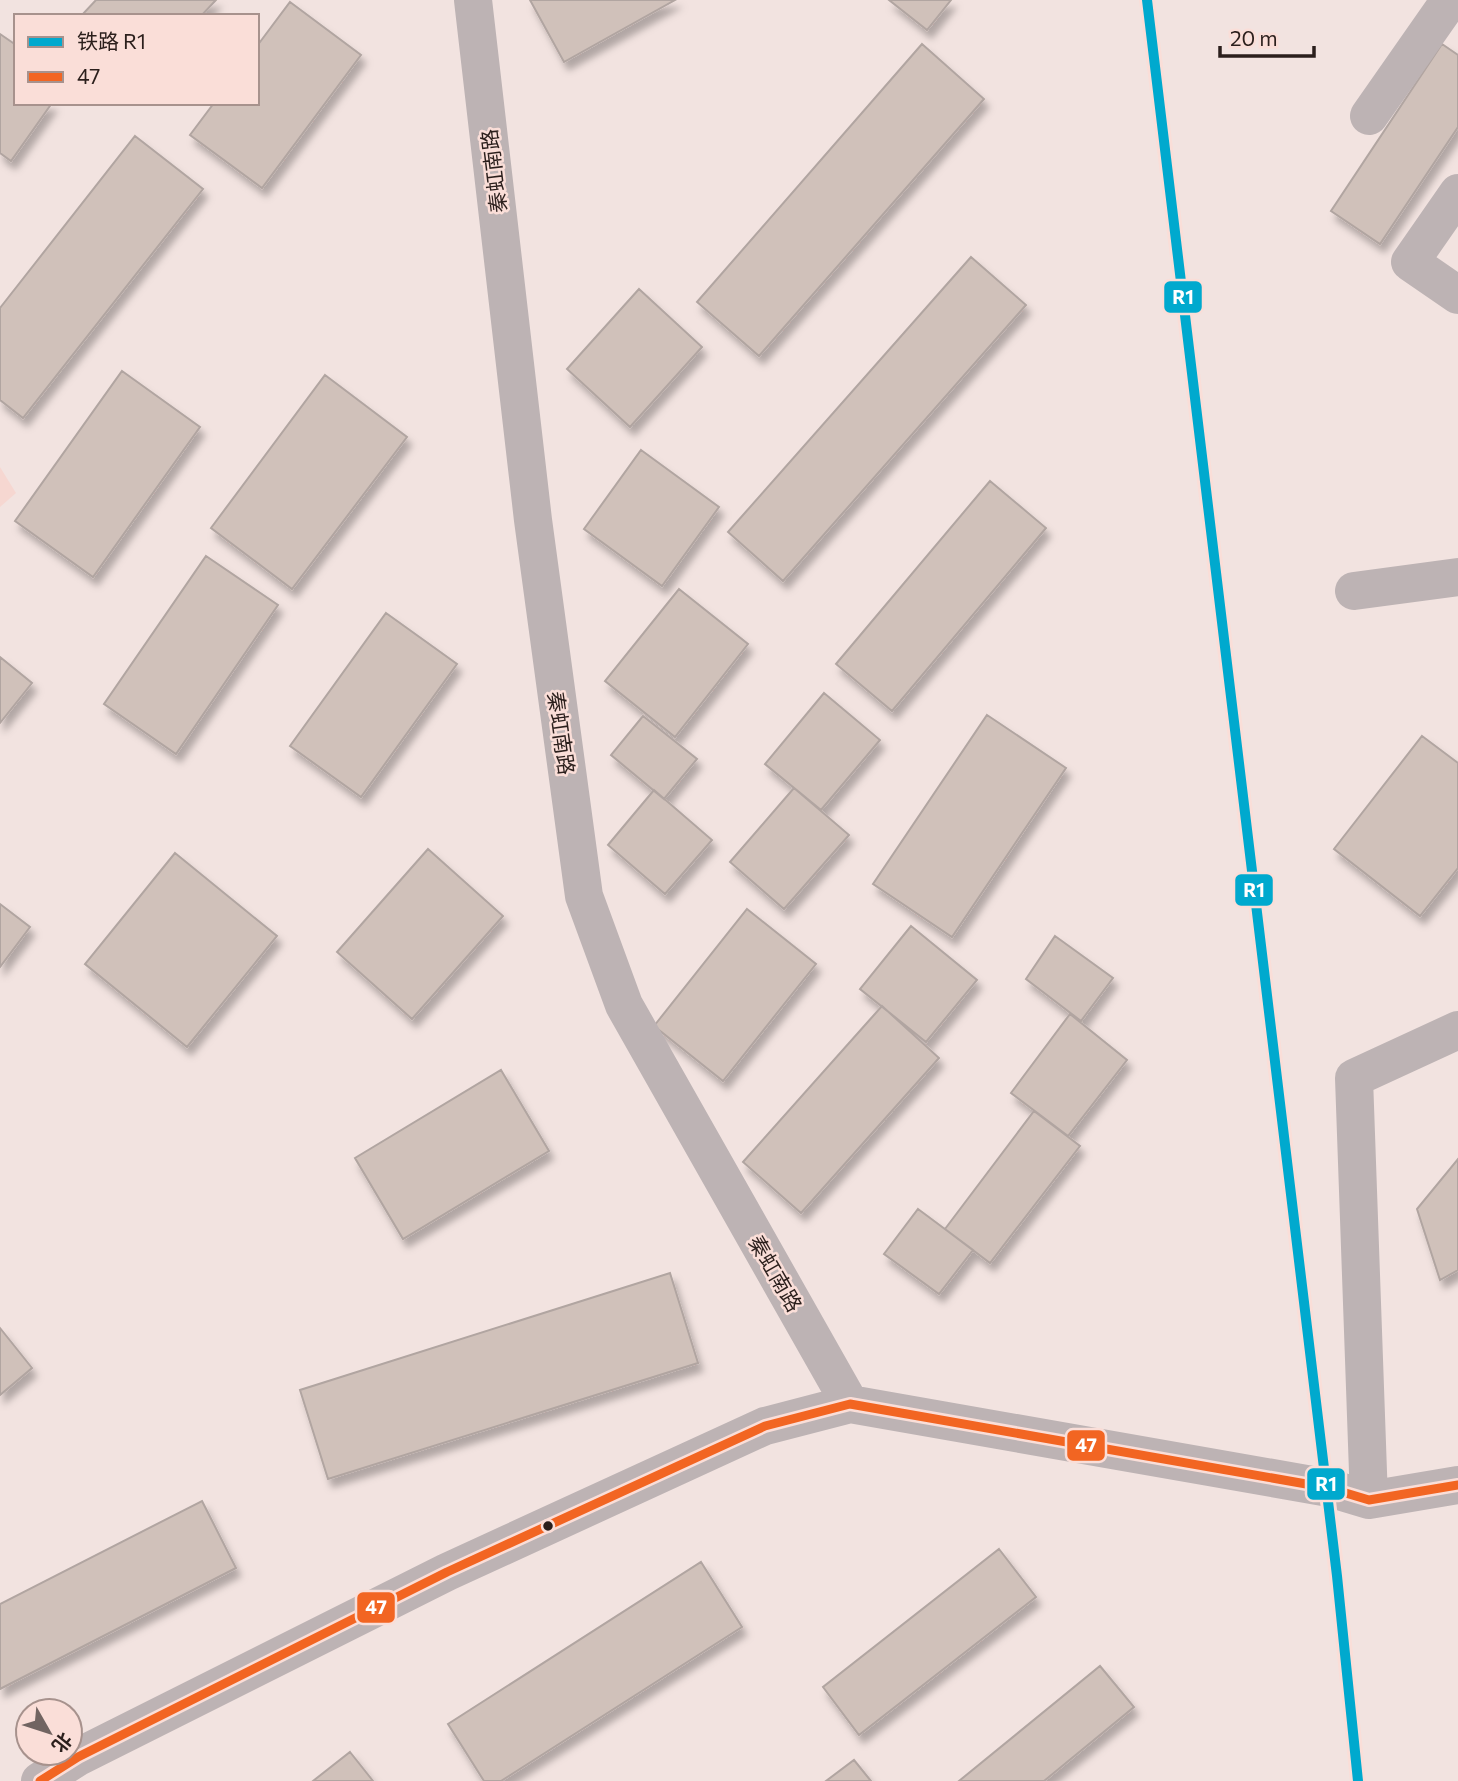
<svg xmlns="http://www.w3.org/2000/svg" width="1458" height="1781" font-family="Commissioner,'Noto Sans SC',sans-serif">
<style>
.built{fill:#f6d7d1}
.building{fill:#d0c1ba;stroke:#b1a5a1;stroke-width:2;filter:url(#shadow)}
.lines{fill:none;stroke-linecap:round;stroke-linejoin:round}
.minor{stroke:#bdb3b4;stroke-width:38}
.bus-1-casing{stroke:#faded8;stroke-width:14}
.bus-1{stroke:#f26522;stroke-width:9}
.rail-1-casing{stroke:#faded8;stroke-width:16}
.rail-1{stroke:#00a9ce;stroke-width:10}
.bus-dot{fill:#2b1f1c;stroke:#faded8;stroke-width:2.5}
.labels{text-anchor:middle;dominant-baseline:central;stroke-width:5;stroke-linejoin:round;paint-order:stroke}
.street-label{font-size:21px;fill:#2b1f1c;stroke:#faded8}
.line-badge{stroke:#faded8;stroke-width:2.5}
.badge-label{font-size:19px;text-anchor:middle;font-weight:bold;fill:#fff}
</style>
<defs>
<filter id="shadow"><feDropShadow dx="4.5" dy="8" stdDeviation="3.5" flood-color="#0004"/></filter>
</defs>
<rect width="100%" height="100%" fill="#f2e3e0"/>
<path class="built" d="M 0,467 L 16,493 L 0,507 Z"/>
<path class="building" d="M 96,0 L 216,0 L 201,16 L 81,16 Z
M 530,0 L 675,0 L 564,62 Z
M 889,0 L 951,0 L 927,30 Z
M 290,2 L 361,55 L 262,188 L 190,135 L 214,103 L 257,103 L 257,46 Z
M 0,34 L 16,45 L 16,103 L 52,103 L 11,161 L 0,153 Z
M 922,44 L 984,99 L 759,356 L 697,302 Z
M 1442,44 L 1458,55 L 1458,127 L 1380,244 L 1331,211 Z
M 135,136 L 203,189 L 23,418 L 0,400 L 0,308 Z
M 971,257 L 1026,305 L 783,581 L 728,532 Z
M 639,289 L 702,347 L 630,427 L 567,369 Z
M 122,371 L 200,427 L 93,577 L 15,521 Z
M 325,375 L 407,437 L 292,589 L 211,528 Z
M 641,450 L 719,507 L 662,586 L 584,529 Z
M 990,481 L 1046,528 L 892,711 L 836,664 Z
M 206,556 L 278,605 L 176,754 L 104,704 Z
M 679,589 L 748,644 L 675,737 L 605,681 Z
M 386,613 L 457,664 L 361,797 L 290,746 Z
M 0,657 L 32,683 L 0,723 Z
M 824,693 L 880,740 L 821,810 L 765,764 Z
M 987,715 L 1066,768 L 952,937 L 873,884 Z
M 643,716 L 697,759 L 664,799 L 611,755 Z
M 1422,736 L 1458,763 L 1458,868 L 1420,916 L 1334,849 Z
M 794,788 L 849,835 L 784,909 L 730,862 Z
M 654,790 L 712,840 L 665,894 L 608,845 Z
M 428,849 L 503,916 L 412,1019 L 337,952 Z
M 175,853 L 277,936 L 187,1047 L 85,964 Z
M 0,904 L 30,927 L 0,967 Z
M 747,909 L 816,964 L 723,1081 L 654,1026 Z
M 911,926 L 977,980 L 926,1042 L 860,989 Z
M 1055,936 L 1113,978 L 1081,1021 L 1026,979 Z
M 882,1006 L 939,1058 L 801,1213 L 743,1162 Z
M 1070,1014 L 1127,1060 L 1068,1136 L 1011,1093 Z
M 501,1070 L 549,1151 L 403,1239 L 355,1158 Z
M 1034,1111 L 1080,1146 L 990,1263 L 945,1229 Z
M 1458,1159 L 1458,1270 L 1440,1280 L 1417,1209 Z
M 918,1209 L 973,1250 L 939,1294 L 884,1254 Z
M 670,1273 L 698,1363 L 328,1479 L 300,1390 Z
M 0,1328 L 32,1368 L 0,1395 Z
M 202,1501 L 236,1568 L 0,1689 L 0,1604 Z
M 999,1549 L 1036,1597 L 859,1735 L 823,1687 Z
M 701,1562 L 742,1627 L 501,1781 L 484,1781 L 448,1724 Z
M 1100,1666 L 1134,1707 L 1044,1781 L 959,1781 Z
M 350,1752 L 373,1781 L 313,1781 Z
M 854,1760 L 871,1781 L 826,1781 Z"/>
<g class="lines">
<path class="minor" d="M 473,0 L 533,520 L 584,896 L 624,1005 L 850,1404
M 1369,116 L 1450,0
M 1458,193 L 1410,262 L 1458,295
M 1354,591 L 1458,577
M 1369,1500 L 1354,1078 L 1458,1030
M 40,1781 L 78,1757 L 447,1572 L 765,1426 L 850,1404 L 1329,1488 L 1369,1500 L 1458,1485"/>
<defs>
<path id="bus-1" d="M 40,1781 L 78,1757 L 447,1572 L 765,1426 L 850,1404 L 1329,1488 L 1369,1500 L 1458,1485"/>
</defs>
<use href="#bus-1" class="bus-1-casing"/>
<use href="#bus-1" class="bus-1"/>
<defs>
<path id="rail-1" d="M 1147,0 L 1337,1576 L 1358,1781"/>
</defs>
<use href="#rail-1" class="rail-1-casing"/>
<use href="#rail-1" class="rail-1"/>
</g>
<circle class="bus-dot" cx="548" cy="1526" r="6"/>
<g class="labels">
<g class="street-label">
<text transform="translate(493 171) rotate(-97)">秦虹南路</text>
<text transform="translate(562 733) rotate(82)">秦虹南路</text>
<text transform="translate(776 1273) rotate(60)">秦虹南路</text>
</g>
</g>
<g class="line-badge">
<rect x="1163" y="280" width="40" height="34" rx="7" fill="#00a9ce"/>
<rect x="1234" y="873" width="40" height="34" rx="7" fill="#00a9ce"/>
<rect x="1066" y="1429" width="40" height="33" rx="7" fill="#f26522"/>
<rect x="1306" y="1467" width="40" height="34" rx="7" fill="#00a9ce"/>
<rect x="356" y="1591" width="40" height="33" rx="7" fill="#f26522"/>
</g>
<g class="badge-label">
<text x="1183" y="304">R1</text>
<text x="1254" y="897">R1</text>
<text x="1086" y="1452">47</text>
<text x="1326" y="1491">R1</text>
<text x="376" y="1614">47</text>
</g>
<rect x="14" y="14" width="245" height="91" fill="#faded8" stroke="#a7928d" stroke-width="2"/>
<rect x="28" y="37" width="35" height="10" fill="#00a9ce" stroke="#a7928d" stroke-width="2"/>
<text x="77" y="49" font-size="21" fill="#2b1f1c">铁路 R1</text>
<rect x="28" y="72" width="35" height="10" fill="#f26522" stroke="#a7928d" stroke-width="2"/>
<text x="77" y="84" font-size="21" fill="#2b1f1c">47</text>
<g transform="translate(49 1732) rotate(129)"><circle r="33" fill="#faded8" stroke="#a7928d" stroke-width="2"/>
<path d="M0-5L12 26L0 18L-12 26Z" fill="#716461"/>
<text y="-10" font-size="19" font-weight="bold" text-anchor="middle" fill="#2b1f1c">北</text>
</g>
<path d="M1220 46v10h94v-10" fill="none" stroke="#2b1f1c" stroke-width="3.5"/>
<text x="1230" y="46" font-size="21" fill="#2b1f1c" stroke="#faded8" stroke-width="5" paint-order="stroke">20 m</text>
</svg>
